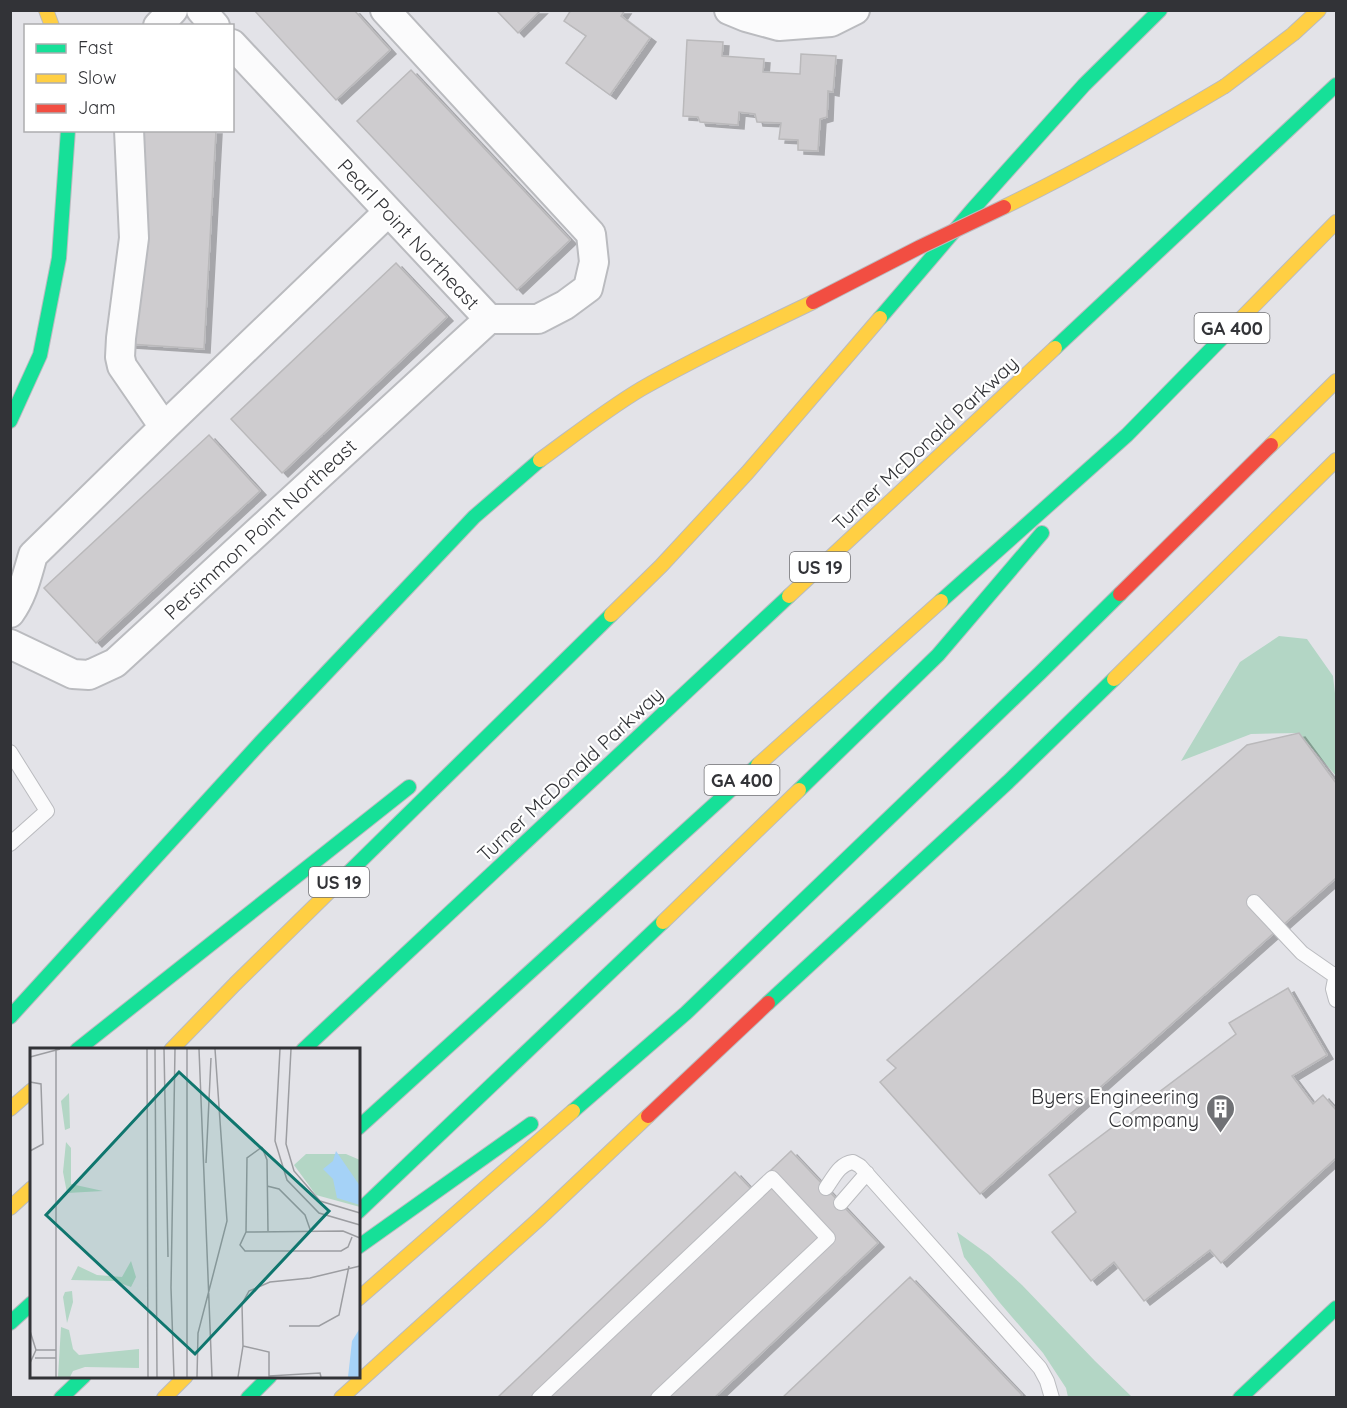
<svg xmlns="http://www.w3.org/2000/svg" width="1347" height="1408" font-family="Quicksand,sans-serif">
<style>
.green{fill:#b3d6c5}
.building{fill:#cecccf;stroke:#bab9bb;stroke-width:1.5;filter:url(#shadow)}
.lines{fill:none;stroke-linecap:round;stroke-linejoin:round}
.lane-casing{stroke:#babbbf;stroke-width:16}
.street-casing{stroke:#babbbf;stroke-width:32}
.fast-casing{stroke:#babbbf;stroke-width:16}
.slow-casing{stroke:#babbbf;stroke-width:16}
.jam-casing{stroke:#babbbf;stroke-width:16}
.lane{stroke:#fbfbfc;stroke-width:14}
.street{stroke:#fbfbfc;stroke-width:28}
.fast{stroke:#16e098;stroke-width:14}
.slow{stroke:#ffcf43;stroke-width:14}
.jam{stroke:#f24e42;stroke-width:14}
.slow-bridge-casing{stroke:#babbbf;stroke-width:16;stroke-linecap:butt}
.jam-bridge-casing{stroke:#babbbf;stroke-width:16;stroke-linecap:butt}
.slow-bridge{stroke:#ffcf43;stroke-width:14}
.jam-bridge{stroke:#f24e42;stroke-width:14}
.labels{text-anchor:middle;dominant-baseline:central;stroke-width:4.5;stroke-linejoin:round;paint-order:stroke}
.shield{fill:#fff;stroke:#707073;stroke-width:1.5}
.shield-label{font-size:18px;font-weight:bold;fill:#323337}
.street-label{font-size:20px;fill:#323337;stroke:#fff}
.poi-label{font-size:20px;fill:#323337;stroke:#fff;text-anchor:end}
.inset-road{fill:none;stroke:#9c9da1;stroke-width:1.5}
.view{fill:#0f766e;fill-opacity:0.15;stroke:#0f766e;stroke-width:3}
.inset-edge{fill:none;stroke:#323337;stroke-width:3}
</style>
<defs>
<filter id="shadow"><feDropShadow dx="6" dy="4" stdDeviation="0" flood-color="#0004"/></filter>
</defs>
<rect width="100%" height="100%" fill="#e3e3e8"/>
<path class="green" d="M 1279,636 L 1307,639 L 1333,676 L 1336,702 L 1336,776 L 1299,733 L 1251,734 L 1181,761 L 1240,662 Z
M 957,1232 L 989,1255 L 1022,1285 L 1095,1361 L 1132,1397 L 1068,1397 L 1066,1388 L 1043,1353 L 1000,1303 L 964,1257 Z"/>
<path class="building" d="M 254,10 L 354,10 L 390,50 L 336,100 Z
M 496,10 L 541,10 L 518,33 Z
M 571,10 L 625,10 L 621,16 L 650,38 L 610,95 L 566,63 L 586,36 L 564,21 Z
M 687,40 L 723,42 L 722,56 L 764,59 L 763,72 L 800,74 L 801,54 L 836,56 L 833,92 L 828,91 L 827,117 L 820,119 L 818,151 L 798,150 L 798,140 L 779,139 L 781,123 L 757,122 L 755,114 L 739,112 L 738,125 L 700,122 L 698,117 L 683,116 Z
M 411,70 L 570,240 L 517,290 L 357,121 Z
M 140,130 L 216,130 L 204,349 L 129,344 Z
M 396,263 L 447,317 L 282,473 L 231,419 Z
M 209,435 L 260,491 L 96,643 L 44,588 Z
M 1299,733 L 1336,783 L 1336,878 L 980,1194 L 880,1082 L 896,1068 L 887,1060 L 1247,745 Z
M 1288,988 L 1327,1055 L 1292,1076 L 1313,1104 L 1323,1095 L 1336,1110 L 1336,1158 L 1221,1263 L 1210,1250 L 1144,1301 L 1114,1262 L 1091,1281 L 1052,1232 L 1076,1212 L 1049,1175 L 1236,1034 L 1229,1023 Z
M 791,1151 L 878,1243 L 714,1398 L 497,1398 L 735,1172 L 751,1189 Z
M 910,1277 L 1022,1395 L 1019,1398 L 782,1398 Z"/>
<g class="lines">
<defs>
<path id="lane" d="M 10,752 L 47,811 L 10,844
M 1254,902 L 1302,953 L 1335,976
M 1336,974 L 1333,989 L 1336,1000
M 826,1188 C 834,1177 839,1164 853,1162 L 860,1166 L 1040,1368 L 1047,1381 L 1052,1398
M 841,1203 L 867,1173
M 539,1398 L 772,1178 L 828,1238 L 658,1398"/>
<path id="street" d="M 201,10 L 215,26
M 729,10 L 746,17 L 779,26 L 831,22 L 855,10
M 158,26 L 173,10
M 232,44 L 489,319 L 538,319 L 565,305 L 588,288 L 594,262 L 591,234 L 385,10
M 129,130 L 134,238 L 121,338 L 120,357 L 122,366 L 164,427
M 10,613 C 23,595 27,575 33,555 L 164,427 L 388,212
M 10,644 L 73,674 L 89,675 L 115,663 L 489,319"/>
<path id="fast" d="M 880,318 L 973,209 L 1084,85 L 1160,10
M 1055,348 L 1336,85
M 10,421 L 40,355 L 59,258 L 68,130
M 941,601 L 1127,435 L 1225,335
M 799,790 L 938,655 L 1042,533
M 336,885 L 611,615
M 768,1003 L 1008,782 L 1114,679
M 10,1017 L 261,742 L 474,517 L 540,460
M 77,1050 L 409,787
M 303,1050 L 789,596
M 573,1111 L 686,1013 L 1040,673 L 1120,594
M 358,1128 L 758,765
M 358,1212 L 663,922
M 358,1247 L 531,1124
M 10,1323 L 32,1303
M 61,1398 L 84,1376
M 248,1398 L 270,1376
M 1240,1398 L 1336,1308"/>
<path id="slow" d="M 46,10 L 52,26
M 1225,86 L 1293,34 L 1319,10
M 1225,335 L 1336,222
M 1271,445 L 1336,381
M 540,460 C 573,436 606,410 641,389 C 697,357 755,330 813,302
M 789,596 L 1055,348
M 611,615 L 661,566 L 747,473 L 880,318
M 1114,679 L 1336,460
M 758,765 L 941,601
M 663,922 L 799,790
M 171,1050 L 235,984 L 336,885
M 10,1109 L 32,1090
M 10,1208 L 32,1188
M 358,1299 L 573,1111
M 164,1398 L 186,1376
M 341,1398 L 539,1219 L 648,1116"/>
<path id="jam" d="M 1120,594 L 1271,445
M 648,1116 L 768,1003"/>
</defs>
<use href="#lane" class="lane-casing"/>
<use href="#street" class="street-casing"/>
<use href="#fast" class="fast-casing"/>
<use href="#slow" class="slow-casing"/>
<use href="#jam" class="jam-casing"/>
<use href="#lane" class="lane"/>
<use href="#street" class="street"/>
<use href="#fast" class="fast"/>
<use href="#slow" class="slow"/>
<use href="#jam" class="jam"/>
<defs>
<path id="slow-bridge" d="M 1004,207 C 1080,170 1153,129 1225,86"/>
<path id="jam-bridge" d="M 813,302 L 920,247 L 1004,207"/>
</defs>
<use href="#slow-bridge" class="slow-bridge-casing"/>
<use href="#jam-bridge" class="jam-bridge-casing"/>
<use href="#slow-bridge" class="slow-bridge"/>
<use href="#jam-bridge" class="jam-bridge"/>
</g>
<defs>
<symbol id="building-pin" viewBox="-11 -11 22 30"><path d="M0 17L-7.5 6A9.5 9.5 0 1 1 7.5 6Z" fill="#707175" stroke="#fff"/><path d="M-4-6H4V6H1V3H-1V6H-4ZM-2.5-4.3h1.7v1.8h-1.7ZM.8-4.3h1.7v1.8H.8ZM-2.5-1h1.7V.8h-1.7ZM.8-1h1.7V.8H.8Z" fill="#fff"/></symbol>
</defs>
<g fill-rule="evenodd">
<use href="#building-pin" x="1204" y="1092" width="33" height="45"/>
</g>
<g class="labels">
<g class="shield">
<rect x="1194.5" y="313" width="75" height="30" rx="4.5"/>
<rect x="790" y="552" width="60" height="30" rx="4.5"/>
<rect x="704.5" y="765" width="75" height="30" rx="4.5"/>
<rect x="309" y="867" width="60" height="30" rx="4.5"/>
</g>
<g class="shield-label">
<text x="1232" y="328">GA 400</text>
<text x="820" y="567">US 19</text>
<text x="742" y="780">GA 400</text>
<text x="339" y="882">US 19</text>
</g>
<g class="street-label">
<text transform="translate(409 234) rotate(47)">Pearl Point Northeast</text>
<text transform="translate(925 443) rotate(-43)">Turner McDonald Parkway</text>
<text transform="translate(260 529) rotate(-43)">Persimmon Point Northeast</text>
<text transform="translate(570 774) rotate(-43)">Turner McDonald Parkway</text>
</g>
<g class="poi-label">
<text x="1199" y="1096">Byers Engineering<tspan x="1199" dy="23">Company</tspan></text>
</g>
</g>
<g transform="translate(30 1048)">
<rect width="330" height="330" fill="#e3e3e8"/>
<path d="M 39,45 L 40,80 L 35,82 L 31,53 ZM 36,94 L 41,100 L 41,136 L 73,143 L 37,145 L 33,124 ZM 276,106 L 316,106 L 330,112 L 330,159 L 286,147 L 264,117 ZM 101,213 L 106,229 L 101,239 L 84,233 L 41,232 L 48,218 L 67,227 L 92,229 ZM 42,243 L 43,254 L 37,275 L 33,249 L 35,244 ZM 31,279 L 39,282 L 43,301 L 49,307 L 109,301 L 109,320 L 55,319 L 43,323 L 40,329 L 28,329 Z" fill="#b3d6c5"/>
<path d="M 306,103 L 330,138 L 330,157 L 307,150 L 303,131 L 293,121 L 303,113 ZM 330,280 L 330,329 L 318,329 L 322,293 Z" fill="#a5d2f7"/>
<path class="inset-road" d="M 117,1 L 118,329M 125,1 L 127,329M 134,1 L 138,209M 157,1 L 157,329M 169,1 L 182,329M 250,1 L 245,93 L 257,132 L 289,165 L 330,177M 261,1 L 256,96 L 264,123 L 290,153 L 330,165M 0,9 L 30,1M 0,34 L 11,36 L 13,96 L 0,103M 232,99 L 237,112 L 238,183M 176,115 L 181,10M 237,138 L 249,141 L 275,167 L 281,184M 216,184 L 210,197 L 215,203 L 311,203 L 318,199 L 322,189M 216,184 L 313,183 L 330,190M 216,184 L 217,110 L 232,99M 259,278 L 289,278 L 309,267 L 319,218M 0,283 L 6,302 L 0,315M 213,298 L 239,304 L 239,328 L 290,325 L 291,329M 6,302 L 26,302M 5,310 L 26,310M 26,329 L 26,1M 144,329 L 141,240 L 145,1M 167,329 L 168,285 L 197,173 L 185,1M 208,329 L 213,298 L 212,256 L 219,243 L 240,234 L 280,230 L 330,218"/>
<path class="view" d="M 149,24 L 299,163 L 165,306 L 16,167 Z"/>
<rect width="330" height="330" class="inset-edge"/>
</g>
<rect width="1347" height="1408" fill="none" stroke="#323337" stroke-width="24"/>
<rect x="24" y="24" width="210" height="108" fill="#ffffff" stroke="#adadaf" stroke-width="1.5"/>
<rect x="36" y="44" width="30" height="9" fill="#16e098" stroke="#adadaf" stroke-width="1.5"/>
<text x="78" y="54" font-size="18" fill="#323337">Fast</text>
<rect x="36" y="74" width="30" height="9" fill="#ffcf43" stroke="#adadaf" stroke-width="1.5"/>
<text x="78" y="84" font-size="18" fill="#323337">Slow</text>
<rect x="36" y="104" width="30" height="9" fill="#f24e42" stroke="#adadaf" stroke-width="1.5"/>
<text x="78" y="114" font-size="18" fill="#323337">Jam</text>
</svg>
